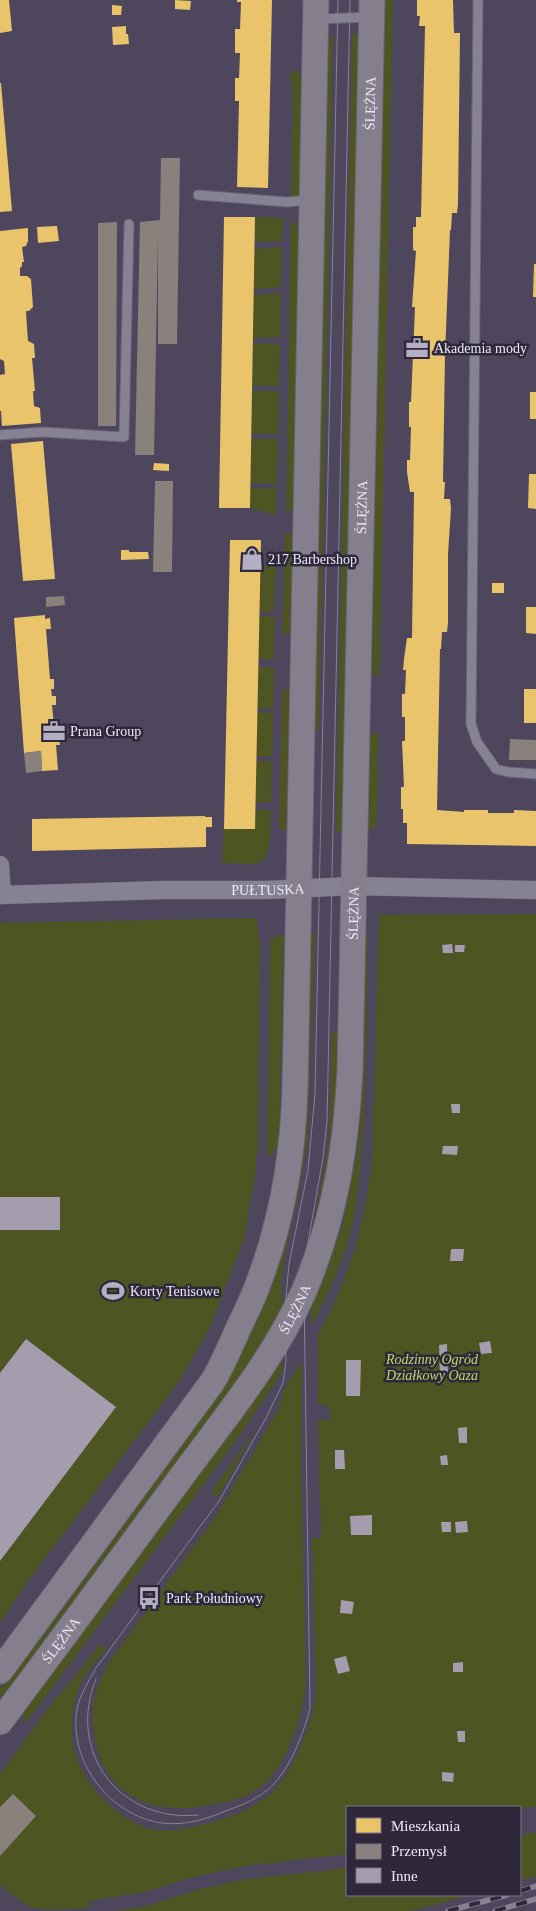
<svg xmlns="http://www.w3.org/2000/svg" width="536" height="1911" font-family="'Times New Roman',serif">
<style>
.green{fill:#4d5523}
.homes{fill:#e9c46a}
.industry{fill:#8a817c}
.building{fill:#a59cad}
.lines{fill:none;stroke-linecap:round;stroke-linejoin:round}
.service-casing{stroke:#6a6375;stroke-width:11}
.minor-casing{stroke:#6a6375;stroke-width:19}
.secondary-casing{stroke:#6a6375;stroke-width:27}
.service{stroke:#878293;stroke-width:9}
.minor{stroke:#878293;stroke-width:18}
.secondary{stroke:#857f8d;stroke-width:25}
.tram{stroke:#888293;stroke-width:1}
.rail-casing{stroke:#888293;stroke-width:5.5}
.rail{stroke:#2e283a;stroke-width:4;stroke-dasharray:11;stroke-linecap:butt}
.labels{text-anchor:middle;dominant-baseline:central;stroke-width:5;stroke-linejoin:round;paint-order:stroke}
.street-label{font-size:14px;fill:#ede8fb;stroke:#2e283a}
.poi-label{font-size:14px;fill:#ede8fb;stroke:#2e283a;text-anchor:start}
.park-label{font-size:14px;font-style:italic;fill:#c3d66b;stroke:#2e283a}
</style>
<rect width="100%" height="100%" fill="#4e465c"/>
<path class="green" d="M 385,0 L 393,0 L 380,656 L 379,675 L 372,675 Z
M 352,34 L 361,35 L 345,832 L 336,832 Z
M 325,36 L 333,36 L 319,730 L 312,730 Z
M 299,70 L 301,81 L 300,192 L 296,197 L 291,199 L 293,95 L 290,73 Z
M 255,217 L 283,218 L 282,241 L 255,242 Z
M 291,219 L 296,224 L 299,232 L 294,504 L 292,508 L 286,513 Z
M 282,247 L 281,287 L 254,289 L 254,249 Z
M 281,293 L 280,337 L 253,338 L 254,295 Z
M 253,343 L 280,344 L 279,386 L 252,386 Z
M 252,391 L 279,391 L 278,434 L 251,434 Z
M 251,439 L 278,439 L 277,484 L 250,483 Z
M 250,488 L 277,488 L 276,515 L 250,508 Z
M 285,534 L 293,534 L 291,633 L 282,634 Z
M 260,566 L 276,566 L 274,611 L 259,612 Z
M 259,616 L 275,616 L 274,659 L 258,659 Z
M 258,667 L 274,667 L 273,709 L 257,708 Z
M 290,689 L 286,830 L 279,830 L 282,690 Z
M 257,712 L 273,713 L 272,756 L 256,756 Z
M 378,733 L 377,823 L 376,826 L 369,831 L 370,735 Z
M 256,761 L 272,761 L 271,802 L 256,803 Z
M 255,810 L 271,810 C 270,822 272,856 261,862 C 254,866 231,863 222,863 L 224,829 L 255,829 Z
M 536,914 L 536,1806 L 520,1810 L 520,1807 L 347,1807 L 347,1854 L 244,1866 L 186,1879 L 145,1892 L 89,1901 L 89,1908 C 71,1909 50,1911 33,1908 C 21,1903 10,1893 0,1885 L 0,1774 L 52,1703 L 75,1677 L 100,1644 L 106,1648 C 98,1660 86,1672 80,1685 C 76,1693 75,1702 73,1711 C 67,1752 85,1787 118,1812 C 129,1820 142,1828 155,1830 C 174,1832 190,1828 208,1823 C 230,1818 251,1809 269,1795 C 293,1775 310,1727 316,1698 L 312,1538 L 321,1538 L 318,1418 L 330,1421 L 330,1408 L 318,1403 L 318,1335 L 337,1297 L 356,1246 L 366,1201 L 372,1163 L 379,915 Z
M 256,918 L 260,943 L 258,1153 L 256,1154 L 256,1170 L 244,1239 L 210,1327 L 179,1382 L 31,1577 L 0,1623 L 0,923 Z
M 308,933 L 315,934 L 308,1139 L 299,1192 L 285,1255 L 281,1281 L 283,1309 L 253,1359 L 221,1405 L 0,1706 L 0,1689 L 200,1420 L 234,1366 L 257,1321 L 276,1273 L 285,1242 Z
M 284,934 L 279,1145 L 272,1154 L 267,1157 L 270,939 Z
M 366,936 L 368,937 C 367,1002 367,1067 363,1131 C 360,1168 359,1206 348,1241 C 339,1270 326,1298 312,1325 L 310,1309 L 327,1270 L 342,1226 L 357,1154 L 361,1113 Z
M 332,1032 L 340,1032 L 336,1114 L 327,1181 L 312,1235 L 329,1141 Z
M 282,1360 L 282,1373 L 230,1449 L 26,1723 L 22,1714 L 256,1398 Z
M 302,1361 L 301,1467 L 306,1684 C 302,1719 286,1773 253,1792 C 240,1800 224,1802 209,1805 C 155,1817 105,1797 95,1738 C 93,1727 91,1715 93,1704 C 97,1684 105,1668 116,1652 L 216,1516 L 280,1406 L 284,1389 Z
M 258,1426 L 218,1497 L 211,1492 Z
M 536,1832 L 536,1876 L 520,1881 L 520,1836 Z
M 347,1868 L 347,1895 L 470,1895 L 412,1911 L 118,1911 L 147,1906 L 200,1889 L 247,1879 Z"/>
<path class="homes" d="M 0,0 L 9,0 L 12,31 L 0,33 Z
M 175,0 L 191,1 L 190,10 L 175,9 Z
M 237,0 L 272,0 L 268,188 L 237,187 L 239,101 L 235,101 L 235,78 L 239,78 L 240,53 L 235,53 L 235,29 L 240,29 L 241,2 L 237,2 Z
M 417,0 L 453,0 L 454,33 L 460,33 L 458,204 L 457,213 L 452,213 L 451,230 L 450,230 L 445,355 L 443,482 L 445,482 L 444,499 L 450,499 L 451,508 L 448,554 L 448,623 L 447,632 L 442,632 L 441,649 L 440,649 L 437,810 L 464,812 L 464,810 L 488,810 L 488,813 L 514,813 L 514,810 L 536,811 L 536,846 L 407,844 L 407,823 L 403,823 L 403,809 L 401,809 L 401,787 L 404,787 L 402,741 L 405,741 L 405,717 L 402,717 L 402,694 L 405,694 L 406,670 L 403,670 L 404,659 L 407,638 L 412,638 L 414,492 L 410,492 L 407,472 L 407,460 L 410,460 L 411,427 L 409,427 L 409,402 L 411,402 L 415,307 L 412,307 L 416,251 L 413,250 L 413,227 L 416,227 L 416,217 L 421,217 L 425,26 L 419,26 L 420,16 L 417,16 Z
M 112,5 L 122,6 L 121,15 L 112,15 Z
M 126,26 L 126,34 L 128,34 L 129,44 L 113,45 L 112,27 Z
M 0,83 L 1,83 L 12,211 L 0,212 Z
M 224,217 L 255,217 L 250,508 L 219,508 Z
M 57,226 L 59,241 L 38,243 L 37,227 Z
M 28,228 L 28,241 L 26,246 L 22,247 L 24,262 L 22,262 L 22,266 L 20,268 L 20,276 L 27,276 L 31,279 L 33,307 L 29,311 L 26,311 L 27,327 L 28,341 L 34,344 L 35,358 L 32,358 L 35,391 L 33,391 L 34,406 L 40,408 L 41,423 L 2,426 L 1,411 L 0,411 L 0,375 L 5,374 L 4,361 L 0,359 L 0,231 Z
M 534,264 L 536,264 L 536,297 L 533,297 Z
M 530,392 L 536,392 L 536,419 L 530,419 Z
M 43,441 L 55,579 L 23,581 L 11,444 Z
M 154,463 L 169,464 L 169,471 L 153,470 Z
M 529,474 L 536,474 L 536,509 L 528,508 Z
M 230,540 L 261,540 L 255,829 L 224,829 Z
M 121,550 L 129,550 L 129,552 L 148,552 L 149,559 L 121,560 Z
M 492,583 L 504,583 L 504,593 L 492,593 Z
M 526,607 L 536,607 L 536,634 L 526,633 Z
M 45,615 L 45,619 L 50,618 L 51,629 L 46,629 L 50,679 L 54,679 L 54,689 L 51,689 L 52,696 L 56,696 L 56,705 L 52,705 L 55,736 L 59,736 L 60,745 L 56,745 L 58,770 L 42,771 L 41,751 L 24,753 L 14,618 Z
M 524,689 L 536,689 L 536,723 L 524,723 Z
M 205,816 L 205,817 L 212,817 L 212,827 L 206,827 L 206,847 L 32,851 L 32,819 Z"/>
<path class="industry" d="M 161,158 L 180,158 L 177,344 L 158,344 L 158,234 L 154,455 L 135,455 L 140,222 L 160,220 Z
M 117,222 L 116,426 L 98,426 L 98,223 Z
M 155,481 L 173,481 L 172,572 L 153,572 Z
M 64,596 L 65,605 L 46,607 L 46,597 Z
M 510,739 L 536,740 L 536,760 L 509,760 Z
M 41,751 L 42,771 L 26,773 L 24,753 Z
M 13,1794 L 36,1816 L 0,1856 L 0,1807 Z"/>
<path class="building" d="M 452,944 L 453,953 L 443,953 L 442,945 Z
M 455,945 L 465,945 L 464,952 L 455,952 Z
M 451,1104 L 460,1104 L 460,1113 L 452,1113 Z
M 443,1146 L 458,1146 L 457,1155 L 442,1154 Z
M 0,1197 L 60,1197 L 60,1230 L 0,1230 Z
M 451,1249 L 464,1249 L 463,1261 L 450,1261 Z
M 26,1339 L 116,1407 L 0,1561 L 0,1373 Z
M 490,1341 L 492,1353 L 481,1354 L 479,1343 Z
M 447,1344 L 448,1376 L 440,1376 L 439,1345 Z
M 346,1360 L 361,1360 L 360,1396 L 346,1396 Z
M 467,1427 L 467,1443 L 459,1443 L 458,1428 Z
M 335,1450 L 344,1450 L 345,1469 L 335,1469 Z
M 447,1455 L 448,1465 L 441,1465 L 440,1456 Z
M 372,1515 L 372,1535 L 351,1535 L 350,1516 Z
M 467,1521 L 468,1532 L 456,1533 L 455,1522 Z
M 441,1522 L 451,1522 L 451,1532 L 442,1532 Z
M 341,1600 L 354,1602 L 352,1614 L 340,1613 Z
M 346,1656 L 350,1671 L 338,1674 L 334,1659 Z
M 463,1662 L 463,1672 L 453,1672 L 453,1663 Z
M 457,1731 L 465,1731 L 465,1742 L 458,1742 Z
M 442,1772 L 454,1773 L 453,1782 L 442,1781 Z"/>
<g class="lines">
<defs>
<path id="service" d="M 478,0 L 471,724 L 477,742 L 496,769 L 508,772 L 536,774
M 317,19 L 371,17
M 198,195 L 287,202 L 309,200
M 0,435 L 42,432 L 124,437 L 129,224"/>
<g id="minor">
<path d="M 0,865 L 2,895"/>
<path id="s1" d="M 0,895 L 164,890 L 266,890 L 354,886 L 536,890"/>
</g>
<g id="secondary">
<path d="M 0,1671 L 213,1381 C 223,1364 230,1347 238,1329 C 245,1314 253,1299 258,1284 C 282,1222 293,1155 295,1089 C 300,726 308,363 316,0"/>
<path id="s2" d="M 0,1722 C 62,1639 124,1555 185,1472 C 228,1414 275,1357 304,1291 C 335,1218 346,1148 350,1070 L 372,0"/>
</g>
</defs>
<use href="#service" class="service-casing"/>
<use href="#minor" class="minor-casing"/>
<use href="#secondary" class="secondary-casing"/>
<use href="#service" class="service"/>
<use href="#minor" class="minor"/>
<use href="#secondary" class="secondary"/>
<path class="tram" d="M 338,0 L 315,1094 L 308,1170 L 289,1264 L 285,1308 L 286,1361 L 283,1383 L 266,1418 L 219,1501 L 96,1668 C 89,1681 80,1694 77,1709 C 68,1761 110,1816 162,1823 C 185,1826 207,1819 228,1810 C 248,1803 266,1795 279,1778 C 294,1758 304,1732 310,1708 L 304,1290 L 305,1259 L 323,1158 L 327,1121 L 350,0
M 96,1679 C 66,1752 120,1823 198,1815"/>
<defs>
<path id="rail" d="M 520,1891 L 536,1886
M 448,1911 L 507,1895
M 495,1911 L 536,1899"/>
</defs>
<use href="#rail" class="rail-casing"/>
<use href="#rail" class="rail"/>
</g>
<defs>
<symbol id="office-bare" viewBox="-9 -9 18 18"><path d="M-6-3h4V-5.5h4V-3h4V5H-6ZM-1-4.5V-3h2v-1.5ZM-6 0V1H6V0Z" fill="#b5afc3" stroke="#2e283a" stroke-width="2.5" paint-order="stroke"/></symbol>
<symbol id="shop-bare" viewBox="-9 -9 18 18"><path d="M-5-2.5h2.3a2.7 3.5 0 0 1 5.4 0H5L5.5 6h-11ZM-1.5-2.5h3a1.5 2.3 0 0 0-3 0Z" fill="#b5afc3" stroke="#2e283a" stroke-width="2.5" paint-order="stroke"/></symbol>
<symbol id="stadium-bare" viewBox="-9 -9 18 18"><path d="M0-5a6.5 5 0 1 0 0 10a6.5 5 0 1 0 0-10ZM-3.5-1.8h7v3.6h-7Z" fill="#b5afc3" stroke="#2e283a" stroke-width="2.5" paint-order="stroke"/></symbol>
<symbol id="bus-bare" viewBox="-9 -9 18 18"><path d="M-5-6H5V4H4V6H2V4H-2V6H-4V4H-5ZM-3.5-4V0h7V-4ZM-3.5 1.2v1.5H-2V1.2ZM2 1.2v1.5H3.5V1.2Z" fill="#b5afc3" stroke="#2e283a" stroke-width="2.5" paint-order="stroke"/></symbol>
</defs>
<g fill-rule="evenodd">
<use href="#office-bare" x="401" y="332" width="32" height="32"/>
<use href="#shop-bare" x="236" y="543" width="32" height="32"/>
<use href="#office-bare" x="38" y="715" width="32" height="32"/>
<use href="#stadium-bare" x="97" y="1275" width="32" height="32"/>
<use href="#bus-bare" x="133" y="1582" width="32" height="32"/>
</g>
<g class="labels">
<g class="street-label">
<text stroke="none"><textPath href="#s2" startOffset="1722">ŚLĘŻNA</textPath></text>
<text stroke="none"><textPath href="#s2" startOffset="1318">ŚLĘŻNA</textPath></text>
<text stroke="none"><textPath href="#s1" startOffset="268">PUŁTUSKA</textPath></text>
<text stroke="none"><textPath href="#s2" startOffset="912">ŚLĘŻNA</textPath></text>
<text stroke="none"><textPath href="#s2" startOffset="508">ŚLĘŻNA</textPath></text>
<text stroke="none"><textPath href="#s2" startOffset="102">ŚLĘŻNA</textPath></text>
</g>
<g class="poi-label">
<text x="434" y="348">Akademia mody</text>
<text x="268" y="559">217 Barbershop</text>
<text x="70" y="731">Prana Group</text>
<text x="130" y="1291">Korty Tenisowe</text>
<text x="166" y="1598">Park Południowy</text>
</g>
<g class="park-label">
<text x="432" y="1359">Rodzinny Ogród<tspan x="432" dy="16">Działkowy Oaza</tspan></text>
</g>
</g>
<rect x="346" y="1806" width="175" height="90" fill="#2e283a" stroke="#7a7587"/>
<rect x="356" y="1818" width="25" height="15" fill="#e9c46a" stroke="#7a7587"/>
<text x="391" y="1831" font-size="15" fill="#ede8fb">Mieszkania</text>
<rect x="356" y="1844" width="25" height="15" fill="#8a817c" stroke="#7a7587"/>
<text x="391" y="1856" font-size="15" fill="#ede8fb">Przemysł</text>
<rect x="356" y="1868" width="25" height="15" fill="#a59cad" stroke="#7a7587"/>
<text x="391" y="1881" font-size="15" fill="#ede8fb">Inne</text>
</svg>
